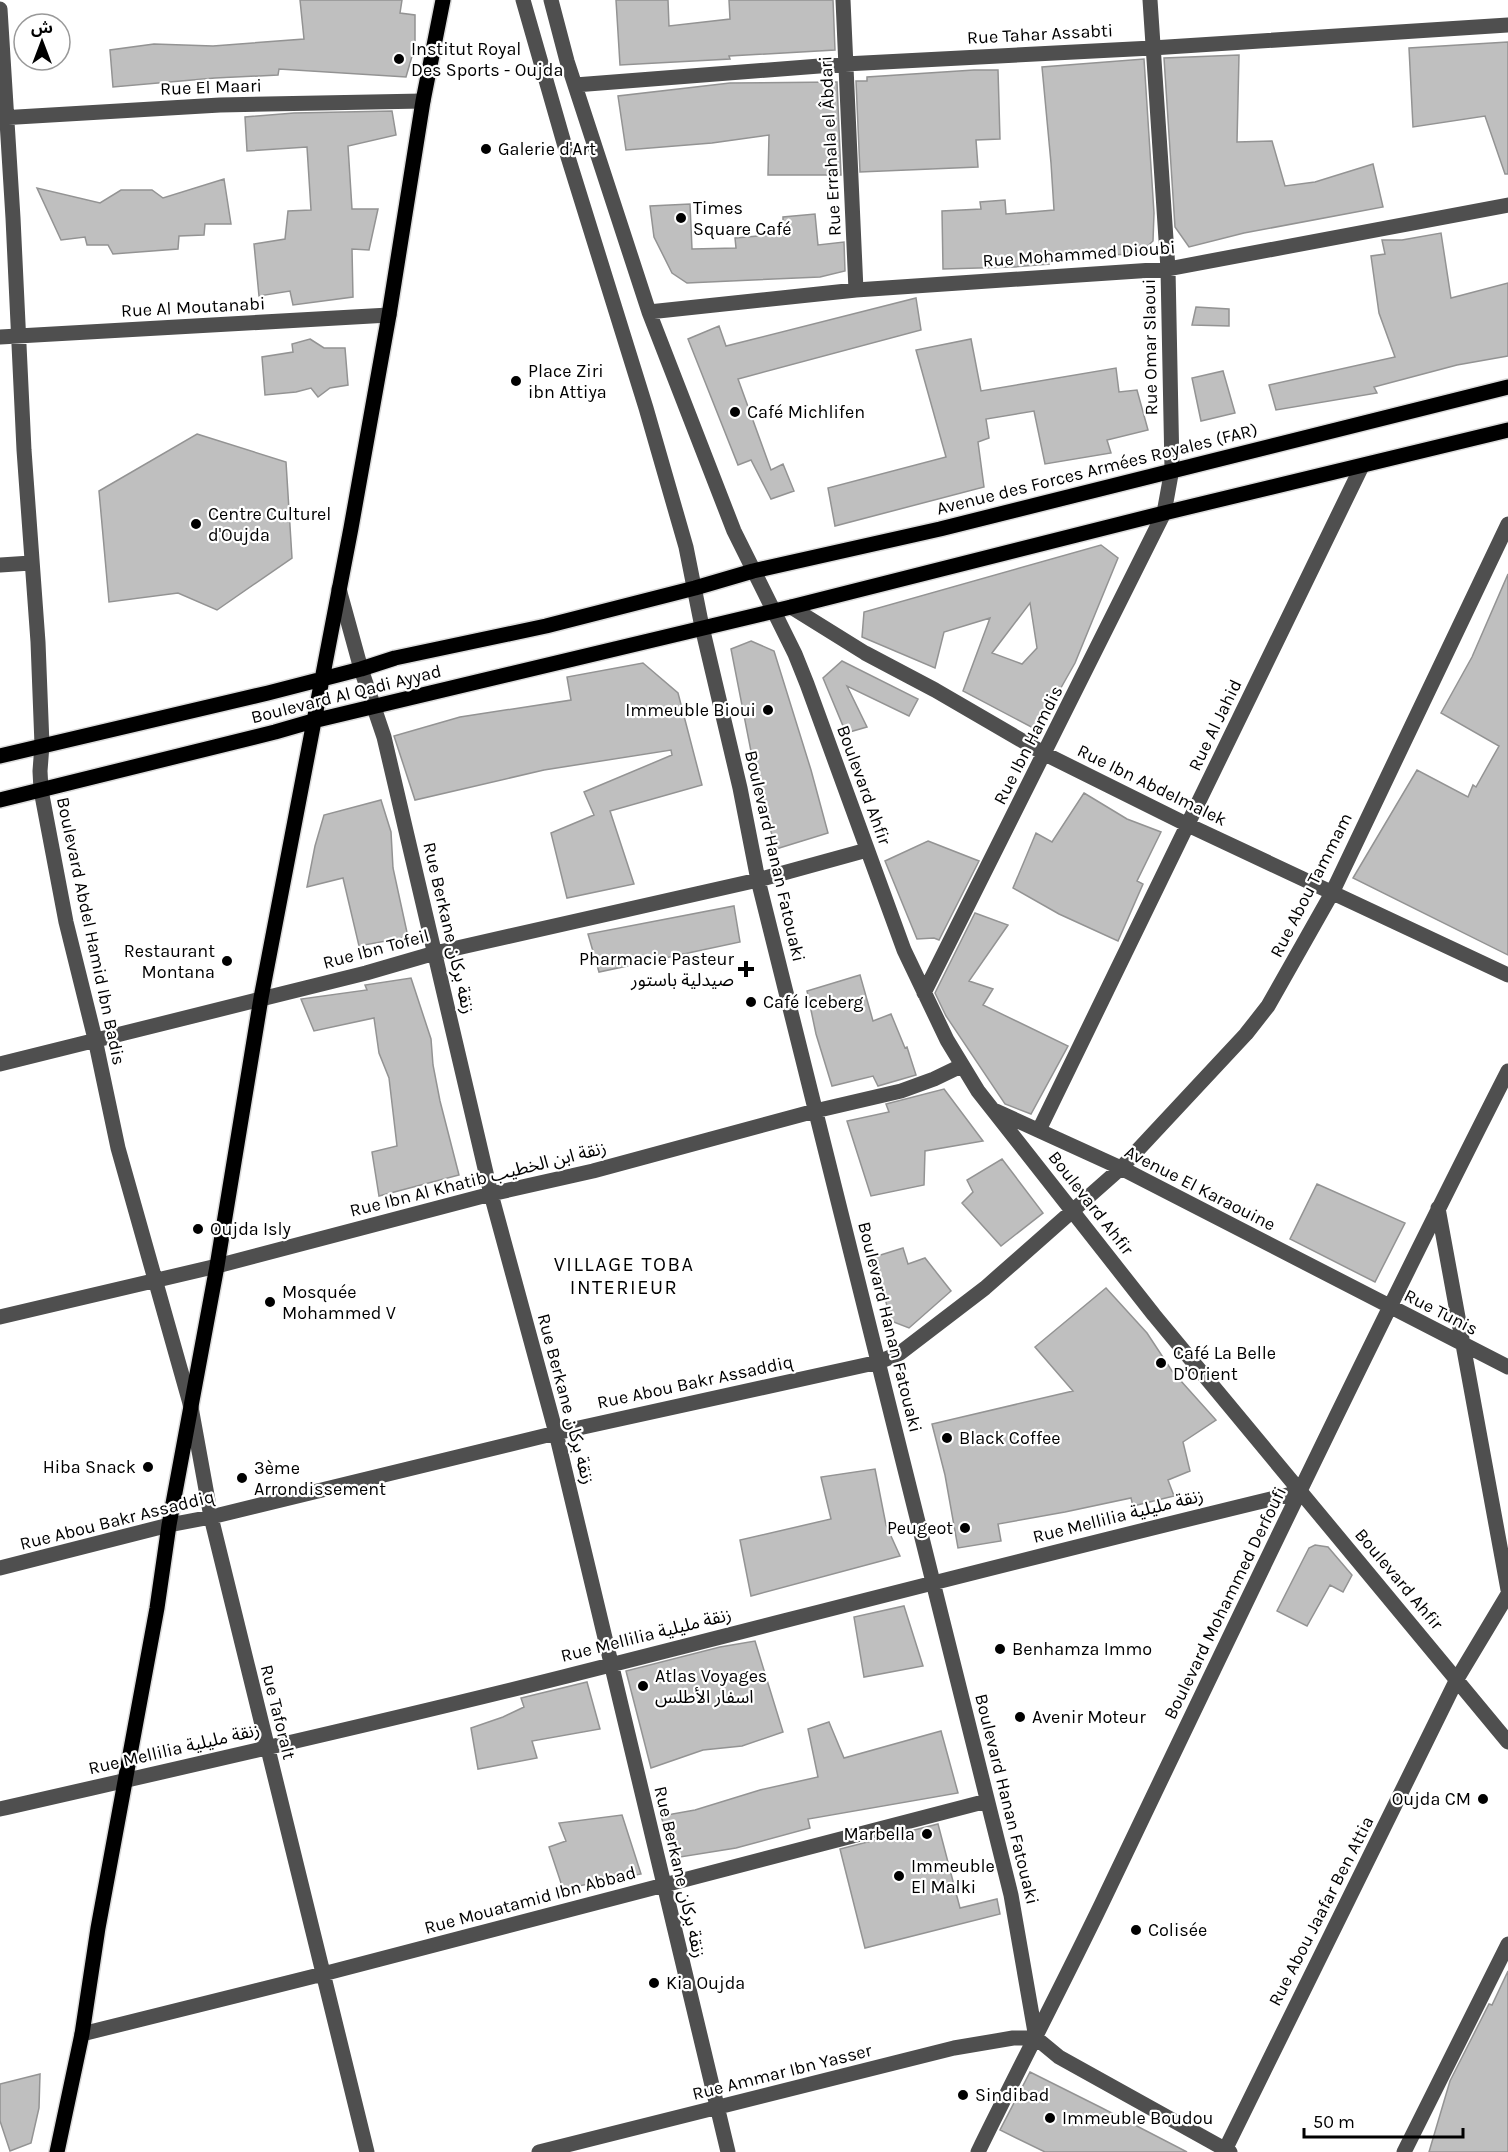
<svg xmlns="http://www.w3.org/2000/svg" width="1508" height="2152" font-family="Karla,'Noto Sans Arabic',sans-serif">
<style>
.building{fill:#bfbfbf;stroke:#939393;stroke-width:1.5;fill-rule:evenodd}
.lines{fill:none;stroke-linecap:round;stroke-linejoin:round}
.major-casing{stroke:#dbdbdb;stroke-width:18}
.minor{stroke:#4f4f4f;stroke-width:15}
.major{stroke:#000;stroke-width:15}
.poi-dot{fill:#000;stroke:#fff;stroke-width:2}
.labels{text-anchor:middle;dominant-baseline:central;stroke-width:4.5;stroke-linejoin:round;paint-order:stroke}
.street-label{font-size:18px;fill:#000;stroke:#fff}
.poi-label{font-size:18px;fill:#000;stroke:#fff;text-anchor:start}
.neighbourhood-label{font-size:20px;letter-spacing:1.5px;fill:#000;stroke:#fff}
</style>
<rect width="100%" height="100%" fill="#fff"/>
<path class="building" d="M 300,0 L 402,0 L 400,13 L 415,15 L 415,46 L 406,77 L 279,69 L 278,75 L 215,78 L 113,87 L 110,50 L 154,44 L 213,46 L 304,39 Z
M 616,0 L 668,0 L 669,26 L 730,19 L 729,0 L 833,0 L 835,50 L 729,56 L 730,59 L 620,65 Z
M 1508,42 L 1508,174 L 1505,174 L 1485,116 L 1413,127 L 1409,48 Z
M 1239,55 L 1237,142 L 1272,141 L 1285,186 L 1315,182 L 1373,164 L 1383,207 L 1244,233 L 1189,247 L 1175,227 L 1164,58 Z
M 1144,59 L 1154,213 L 1153,241 L 1139,254 L 1103,255 L 1048,262 L 1049,264 L 1014,267 L 943,269 L 942,211 L 981,209 L 980,202 L 1005,200 L 1006,214 L 1054,210 L 1051,163 L 1042,67 Z
M 974,70 L 998,70 L 1000,139 L 976,140 L 978,167 L 860,172 L 856,81 L 867,81 L 867,77 Z
M 837,82 L 841,175 L 768,175 L 769,135 L 712,143 L 626,150 L 618,96 L 730,83 Z
M 392,111 L 396,135 L 348,146 L 352,209 L 378,209 L 369,250 L 352,249 L 353,297 L 293,305 L 290,291 L 259,296 L 254,244 L 285,239 L 288,211 L 311,210 L 307,147 L 247,151 L 245,117 L 294,113 Z
M 224,179 L 231,224 L 205,224 L 204,235 L 179,236 L 178,249 L 113,254 L 108,245 L 87,245 L 85,237 L 61,240 L 37,188 L 100,203 L 121,190 L 152,190 L 163,198 Z
M 690,204 L 692,249 L 736,248 L 735,238 L 783,234 L 783,217 L 815,214 L 818,245 L 844,242 L 845,271 L 820,277 L 687,283 L 672,273 L 654,237 L 650,206 Z
M 1441,233 L 1451,298 L 1508,283 L 1508,356 L 1457,365 L 1374,387 L 1377,393 L 1276,410 L 1269,385 L 1395,357 L 1379,313 L 1371,256 L 1385,254 L 1382,240 L 1402,240 Z
M 916,298 L 921,330 L 738,379 L 771,470 L 783,464 L 794,491 L 771,499 L 751,460 L 738,465 L 688,339 L 719,326 L 726,346 Z
M 1196,307 L 1229,309 L 1229,326 L 1192,325 Z
M 310,339 L 324,348 L 345,348 L 348,385 L 330,388 L 318,397 L 311,388 L 296,392 L 265,395 L 262,357 L 293,352 L 292,344 Z
M 971,339 L 981,391 L 1116,368 L 1119,392 L 1137,390 L 1148,430 L 1107,440 L 1111,453 L 1045,464 L 1034,411 L 986,419 L 989,438 L 978,442 L 984,487 L 835,526 L 828,488 L 946,457 L 916,350 Z
M 1223,371 L 1235,413 L 1201,421 L 1192,378 Z
M 197,434 L 286,462 L 292,558 L 217,610 L 178,593 L 109,602 L 99,491 Z
M 1101,545 L 1118,558 L 1075,663 L 1037,730 L 963,691 L 990,618 L 944,632 L 935,668 L 862,637 L 864,612 ZM 1030,603 L 1037,648 L 1022,664 L 992,653 Z
M 1508,574 L 1508,955 L 1353,878 L 1417,770 L 1468,797 L 1473,785 L 1476,787 L 1499,746 L 1441,713 L 1472,657 Z
M 751,641 L 774,651 L 811,770 L 828,833 L 776,849 L 757,782 L 731,649 Z
M 842,661 L 918,699 L 909,716 L 847,686 L 867,727 L 846,733 L 823,678 Z
M 643,663 L 678,693 L 702,785 L 610,811 L 634,884 L 567,898 L 551,833 L 594,815 L 584,792 L 672,755 L 671,750 L 544,770 L 415,800 L 394,736 L 460,717 L 571,700 L 567,677 Z
M 1084,793 L 1127,819 L 1161,832 L 1137,881 L 1143,884 L 1118,941 L 1059,914 L 1013,888 L 1036,833 L 1052,842 Z
M 381,800 L 391,832 L 393,868 L 408,937 L 359,946 L 343,878 L 307,887 L 315,846 L 324,815 Z
M 928,841 L 979,861 L 939,940 L 934,938 L 917,939 L 885,861 Z
M 734,906 L 740,942 L 599,972 L 588,934 Z
M 975,913 L 1008,925 L 969,981 L 993,989 L 983,1005 L 1068,1046 L 1031,1114 L 1005,1104 L 946,1016 L 935,993 Z
M 860,975 L 873,1021 L 891,1014 L 905,1048 L 907,1047 L 916,1075 L 878,1086 L 873,1076 L 832,1086 L 816,1034 L 807,991 Z
M 411,978 L 431,1039 L 433,1065 L 440,1101 L 459,1175 L 379,1196 L 372,1152 L 397,1146 L 389,1078 L 379,1053 L 374,1018 L 314,1031 L 301,999 L 367,990 L 365,985 Z
M 944,1089 L 983,1141 L 925,1151 L 924,1185 L 871,1196 L 847,1121 L 889,1112 L 886,1104 Z
M 1002,1159 L 1043,1213 L 1001,1246 L 962,1203 L 973,1192 L 967,1180 Z
M 1317,1184 L 1405,1223 L 1375,1282 L 1290,1239 Z
M 903,1248 L 908,1264 L 925,1258 L 951,1291 L 909,1328 L 891,1321 L 874,1257 Z
M 1106,1288 L 1147,1333 L 1172,1371 L 1216,1420 L 1183,1442 L 1190,1471 L 1168,1480 L 1174,1496 L 1133,1506 L 1131,1498 L 1065,1512 L 998,1524 L 1001,1541 L 958,1548 L 945,1475 L 932,1424 L 1073,1391 L 1035,1347 Z
M 875,1469 L 886,1525 L 900,1556 L 751,1596 L 740,1540 L 831,1519 L 821,1477 Z
M 1315,1545 L 1328,1547 L 1352,1575 L 1343,1592 L 1330,1585 L 1307,1626 L 1277,1611 L 1309,1548 Z
M 904,1606 L 923,1666 L 864,1677 L 854,1617 Z
M 755,1641 L 783,1732 L 742,1746 L 703,1750 L 651,1768 L 626,1671 L 720,1647 Z
M 587,1682 L 600,1729 L 532,1741 L 537,1758 L 478,1769 L 471,1728 L 503,1717 L 524,1707 L 521,1698 Z
M 829,1722 L 844,1758 L 941,1731 L 958,1793 L 808,1819 L 810,1828 L 736,1848 L 674,1858 L 661,1816 L 695,1810 L 760,1790 L 818,1777 L 808,1729 Z
M 622,1815 L 641,1874 L 563,1889 L 549,1847 L 566,1841 L 559,1823 Z
M 938,1824 L 960,1908 L 997,1899 L 1000,1914 L 865,1948 L 840,1849 Z
M 1508,1971 L 1508,2152 L 1429,2152 L 1450,2081 L 1489,2004 L 1492,2005 Z
M 1030,2072 L 1100,2107 L 1187,2152 L 1045,2152 L 1000,2130 Z
M 40,2074 L 39,2108 L 31,2143 L 10,2151 L 0,2121 L 0,2084 Z"/>
<g class="lines">
<defs>
<path id="major" d="M 0,756 L 268,693 L 361,669 L 395,658 L 546,626 L 695,588 L 753,571 L 940,529 L 1508,387
M 0,800 L 275,732 L 313,721 L 791,607 L 1164,513 L 1508,430
M 57,2152 L 82,2034 L 98,1928 L 157,1608 L 169,1525 L 217,1266 L 261,998 L 351,528 L 389,315 L 423,101 L 443,0"/>
</defs>
<use href="#major" class="major-casing"/>
<path class="minor" d="M 523,0 L 568,157 L 646,408 L 686,547 L 702,627 L 740,788 L 758,880 L 1011,1895 L 1036,2038
M 551,0 L 567,61 L 649,312 L 734,531 L 795,654 L 807,684 L 904,950 L 947,1040 L 978,1091 L 1154,1315 L 1508,1742
M 843,0 L 856,290
M 0,9 L 13,218 L 24,450 L 38,642 L 42,745 L 40,771 L 41,790 L 66,922 L 95,1039 L 118,1148 L 191,1407 L 211,1517 L 367,2152
M 575,85 L 845,64 L 1152,48 L 1508,25
M 0,118 L 220,105 L 423,101
M 649,312 L 856,290 L 1168,269 L 1508,205
M 0,337 L 389,315
M 0,565 L 31,563
M 339,589 L 361,669 L 384,737 L 491,1194 L 556,1433 L 728,2152
M 791,607 L 865,653 L 935,690 L 1045,754 L 1188,825 L 1508,975
M 924,993 L 1164,513 L 1172,469 L 1168,269 L 1150,0
M 0,1064 L 366,973 L 435,953 L 758,880 L 867,850
M 996,1111 L 1121,1168 L 1508,1367
M 1039,1130 L 1362,466
M 1438,1208 L 1508,1590
M 0,1317 L 217,1266 L 491,1194 L 593,1171 L 815,1111 L 901,1091 L 934,1079 L 961,1066
M 0,1568 L 169,1525 L 211,1517 L 556,1433 L 879,1362 L 900,1353 L 985,1288 L 1121,1168 L 1246,1034 L 1268,1006 L 1332,893 L 1508,524
M 0,1809 C 188,1766 376,1724 563,1677 C 809,1615 1054,1551 1300,1492
M 82,2034 L 323,1974 L 987,1801
M 1036,2038 L 1059,2057 L 1230,2152
M 539,2152 L 954,2048 L 1013,2038 L 1036,2038
M 978,2152 C 1019,2068 1062,1986 1102,1903 C 1235,1625 1368,1346 1508,1071
M 1224,2152 L 1457,1679 L 1508,1594
M 1404,2152 L 1508,1944"/>
<use href="#major" class="major"/>
</g>
<g class="poi-dot">
<circle cx="399" cy="59" r="6"/>
<circle cx="486" cy="149" r="6"/>
<circle cx="681" cy="218" r="6"/>
<circle cx="516" cy="381" r="6"/>
<circle cx="735" cy="412" r="6"/>
<circle cx="196" cy="524" r="6"/>
<circle cx="768" cy="710" r="6"/>
<circle cx="227" cy="961" r="6"/>
<path d="M743 960h6v6h6v6h-6v6h-6v-6h-6v-6h6z"/>
<circle cx="751" cy="1002" r="6"/>
<circle cx="198" cy="1229" r="6"/>
<circle cx="270" cy="1302" r="6"/>
<circle cx="1161" cy="1363" r="6"/>
<circle cx="947" cy="1438" r="6"/>
<circle cx="148" cy="1467" r="6"/>
<circle cx="242" cy="1478" r="6"/>
<circle cx="965" cy="1528" r="6"/>
<circle cx="1000" cy="1649" r="6"/>
<circle cx="643" cy="1686" r="6"/>
<circle cx="1020" cy="1717" r="6"/>
<circle cx="1483" cy="1799" r="6"/>
<circle cx="927" cy="1834" r="6"/>
<circle cx="899" cy="1876" r="6"/>
<circle cx="1136" cy="1930" r="6"/>
<circle cx="654" cy="1983" r="6"/>
<circle cx="963" cy="2095" r="6"/>
<circle cx="1050" cy="2118" r="6"/>
</g>
<g class="labels">
<g class="street-label">
<text transform="translate(1040 34) rotate(-3)">Rue Tahar Assabti</text>
<text transform="translate(211 87) rotate(-2)">Rue El Maari</text>
<text transform="translate(830 146) rotate(-93)">Rue Errahala el Âbdari</text>
<text transform="translate(1079 254) rotate(-4)">Rue Mohammed Dioubi</text>
<text transform="translate(193 307) rotate(-3)">Rue Al Moutanabi</text>
<text transform="translate(1150 347) rotate(-91)">Rue Omar Slaoui</text>
<text transform="translate(1097 469) rotate(-14)">Avenue des Forces Armées Royales (FAR)</text>
<text transform="translate(346 694) rotate(-14)">Boulevard Al Qadi Ayyad</text>
<text transform="translate(1215 725) rotate(-64)">Rue Al Jahid</text>
<text transform="translate(1028 745) rotate(-63)">Rue Ibn Hamdis</text>
<text transform="translate(864 785) rotate(70)">Boulevard Ahfir</text>
<text transform="translate(1152 785) rotate(26)">Rue Ibn Abdelmalek</text>
<text transform="translate(775 856) rotate(77)">Boulevard Hanan Fatouaki</text>
<text transform="translate(1311 885) rotate(-63)">Rue Abou Tammam</text>
<text transform="translate(449 928) rotate(77)">Rue Berkane زنقة بركان</text>
<text transform="translate(91 931) rotate(78)">Boulevard Abdel Hamid Ibn Badis</text>
<text transform="translate(376 949) rotate(-15)">Rue Ibn Tofeil</text>
<text transform="translate(478 1179) rotate(-14)">Rue Ibn Al Khatib زنقة ابن الخطيب</text>
<text transform="translate(1200 1188) rotate(27)">Avenue El Karaouine</text>
<text transform="translate(1091 1203) rotate(52)">Boulevard Ahfir</text>
<text transform="translate(1441 1312) rotate(27)">Rue Tunis</text>
<text transform="translate(890 1327) rotate(76)">Boulevard Hanan Fatouaki</text>
<text transform="translate(695 1382) rotate(-12)">Rue Abou Bakr Assaddiq</text>
<text transform="translate(566 1399) rotate(75)">Rue Berkane زنقة بركان</text>
<text transform="translate(1118 1516) rotate(-14)">Rue Mellilia زنقة مليلية</text>
<text transform="translate(117 1520) rotate(-14)">Rue Abou Bakr Assaddiq</text>
<text transform="translate(1399 1579) rotate(50)">Boulevard Ahfir</text>
<text transform="translate(1225 1603) rotate(-64)">Boulevard Mohammed Derfoufi</text>
<text transform="translate(646 1635) rotate(-14)">Rue Mellilia زنقة مليلية</text>
<text transform="translate(278 1712) rotate(76)">Rue Taforalt</text>
<text transform="translate(174 1749) rotate(-13)">Rue Mellilia زنقة مليلية</text>
<text transform="translate(1007 1799) rotate(76)">Boulevard Hanan Fatouaki</text>
<text transform="translate(680 1872) rotate(77)">Rue Berkane زنقة بركان</text>
<text transform="translate(530 1900) rotate(-15)">Rue Mouatamid Ibn Abbad</text>
<text transform="translate(1321 1911) rotate(-63)">Rue Abou Jaafar Ben Attia</text>
<text transform="translate(782 2072) rotate(-14)">Rue Ammar Ibn Yasser</text>
</g>
<g class="poi-label">
<text x="411" y="49">Institut Royal<tspan x="411" dy="21">Des Sports - Oujda</tspan></text>
<text x="498" y="149">Galerie d'Art</text>
<text x="693" y="208">Times<tspan x="693" dy="21">Square Café</tspan></text>
<text x="528" y="371">Place Ziri<tspan x="528" dy="21">ibn Attiya</tspan></text>
<text x="747" y="412">Café Michlifen</text>
<text x="208" y="514">Centre Culturel<tspan x="208" dy="21">d'Oujda</tspan></text>
<text x="756" y="710" text-anchor="end">Immeuble Bioui</text>
<text x="215" y="951" text-anchor="end">Restaurant<tspan x="215" dy="21">Montana</tspan></text>
<text x="734" y="959" text-anchor="end">Pharmacie Pasteur<tspan x="734" dy="21">صيدلية باستور</tspan></text>
<text x="763" y="1002">Café Iceberg</text>
<text x="210" y="1229">Oujda Isly</text>
<text x="282" y="1292">Mosquée<tspan x="282" dy="21">Mohammed V</tspan></text>
<text x="1173" y="1353">Café La Belle<tspan x="1173" dy="21">D'Orient</tspan></text>
<text x="959" y="1438">Black Coffee</text>
<text x="136" y="1467" text-anchor="end">Hiba Snack</text>
<text x="254" y="1468">3ème<tspan x="254" dy="21">Arrondissement</tspan></text>
<text x="953" y="1528" text-anchor="end">Peugeot</text>
<text x="1012" y="1649">Benhamza Immo</text>
<text x="655" y="1676">Atlas Voyages<tspan x="655" dy="21">اسفار الأطلس</tspan></text>
<text x="1032" y="1717">Avenir Moteur</text>
<text x="1471" y="1799" text-anchor="end">Oujda CM</text>
<text x="915" y="1834" text-anchor="end">Marbella</text>
<text x="911" y="1866">Immeuble<tspan x="911" dy="21">El Malki</tspan></text>
<text x="1148" y="1930">Colisée</text>
<text x="666" y="1983">Kia Oujda</text>
<text x="975" y="2095">Sindibad</text>
<text x="1062" y="2118">Immeuble Boudou</text>
</g>
<g class="neighbourhood-label">
<text x="624" y="1264">VILLAGE TOBA<tspan x="624" dy="23">INTERIEUR</tspan></text>
</g>
</g>
<g transform="translate(42 42)"><circle r="28" fill="#ffffff" stroke="#999999" stroke-width="1.5"/>
<path d="M0-4.5L10 22L0 15L-10 22Z" fill="#000000"/>
<text y="-9" font-size="16" font-weight="bold" text-anchor="middle" fill="#000000">ش</text>
</g>
<path d="M1304 2128v9h159v-9" fill="none" stroke="#000000" stroke-width="3"/>
<text x="1313" y="2128" font-size="18" fill="#000000" stroke="#ffffff" stroke-width="4.5" paint-order="stroke">50 m</text>
</svg>
